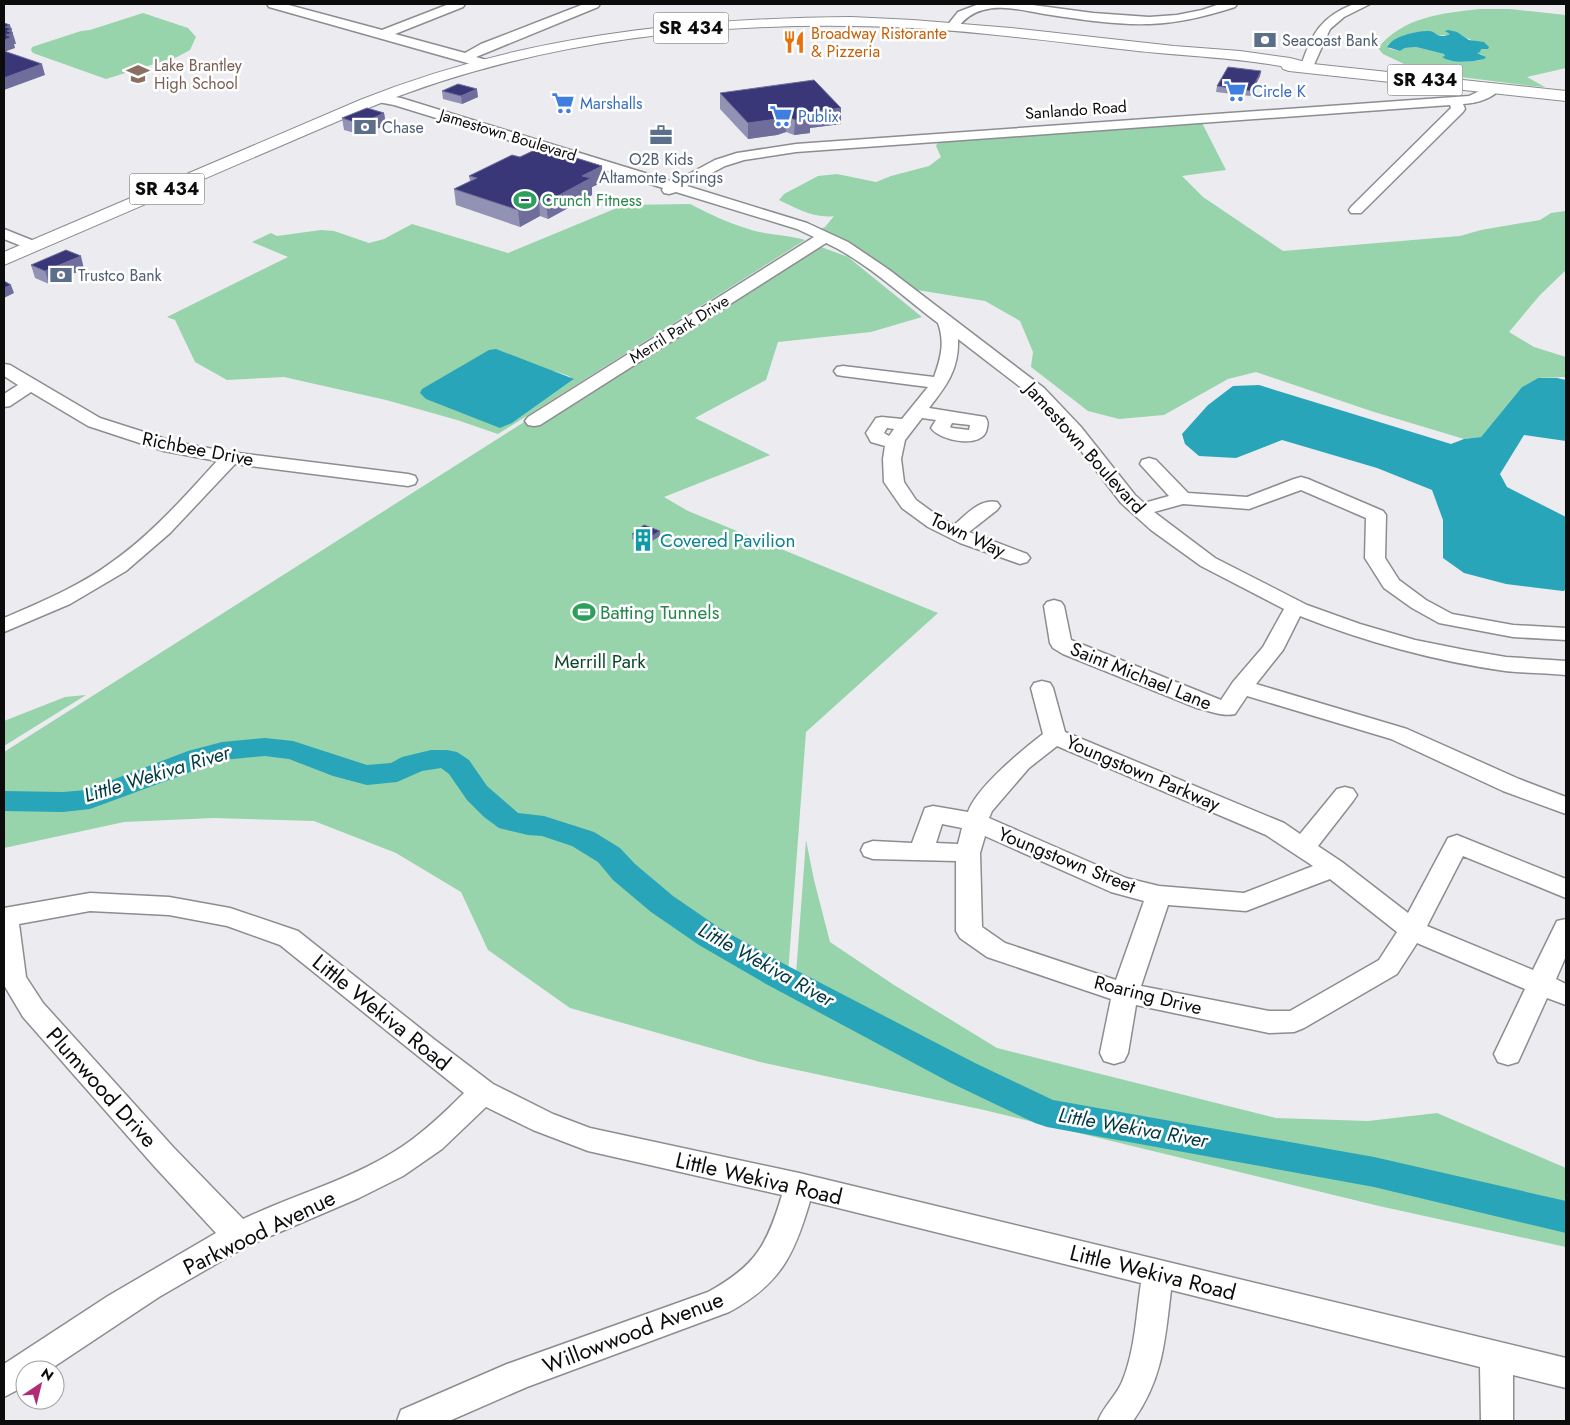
<svg xmlns="http://www.w3.org/2000/svg" width="1570" height="1425" font-family="Jost,sans-serif">
<style>
.green{fill:#97d3ab;fill-rule:evenodd}
.water{fill:#29a5b9}
.lines{fill:none;stroke-linecap:round;stroke-linejoin:round}
.river{fill:#29a5b9;fill-rule:evenodd}
.minor-casing{stroke:#8c8d90;stroke-width:3}
.major-casing{stroke:#8c8d90;stroke-width:2}
.minor{fill:#fff;fill-rule:evenodd}
.major{fill:#fff;fill-rule:evenodd}
.wall{fill:#9292b4}
.shaded-wall{fill:#6f6d9b}
.building{fill:#393777;stroke:#6f6d9b}
.labels{text-anchor:middle;dominant-baseline:central;stroke-width:5;stroke-linejoin:round;paint-order:stroke}
.far-food-label{font-size:16px;fill:#c56008;stroke:#fff;text-anchor:start}
.far-service-label{font-size:16px;fill:#4e5e75;stroke:#fff;text-anchor:start}
.far-education-label{font-size:16px;fill:#785e54;stroke:#fff;text-anchor:start}
.far-shop-label{font-size:16px;fill:#366cbe;stroke:#fff;text-anchor:start}
.far-street-label{font-size:16px;fill:#0c0c0d;stroke:#fff}
.far-leisure-label{font-size:16px;fill:#27864d;stroke:#fff;text-anchor:start}
.shield{fill:#fff;stroke:#555556;stroke-width:1}
.shield-label{font-size:18px;font-weight:bold;fill:#0c0c0d}
.street-label{font-size:19px;fill:#0c0c0d;stroke:#fff}
.culture-label{font-size:19px;fill:#0d838f;stroke:#fff;text-anchor:start}
.leisure-label{font-size:19px;fill:#27864d;stroke:#fff;text-anchor:start}
.park-label{font-size:19px;fill:#094727;stroke:#fff}
.water-label{font-size:20px;font-style:italic;fill:#003941;stroke:#fff}
.near-street-label{font-size:22px;fill:#0c0c0d;stroke:#fff}
</style>
<rect width="100%" height="100%" fill="#ececf0"/>
<path class="green" d="M 1480,9 L 1509,9 L 1566,15 L 1566,68 L 1527,77 L 1545,87 L 1532,86 L 1421,72 L 1383,54 L 1378,48 C 1403,17 1442,13 1480,9 ZM 1416,32 C 1426,33 1436,36 1445,35 C 1450,35 1452,33 1457,32 C 1467,40 1478,41 1488,49 L 1480,49 L 1476,53 L 1483,55 L 1481,60 L 1464,62 L 1450,60 L 1444,54 L 1416,47 L 1405,48 L 1400,51 L 1390,49 L 1387,45 L 1399,37 Z
M 143,13 L 188,28 L 196,37 L 190,50 L 177,57 L 106,79 L 33,53 L 31,50 L 32,47 L 81,31 L 90,30 Z
M 1201,121 L 1226,170 L 1182,176 L 1203,197 L 1283,251 L 1460,236 L 1481,230 L 1540,220 L 1551,213 L 1566,211 L 1566,270 L 1540,295 L 1509,332 L 1534,347 L 1566,357 L 1566,377 L 1538,378 L 1522,387 L 1481,437 L 1464,439 L 1371,411 L 1256,372 L 1228,379 L 1164,415 L 1119,419 L 1088,411 L 1031,367 L 1033,352 L 1020,321 L 985,301 L 911,289 L 818,230 L 825,227 L 834,216 C 816,219 795,208 779,200 L 784,194 L 818,176 L 837,174 L 876,182 L 891,176 L 929,166 L 941,157 L 936,146 L 939,140 Z
M 690,204 C 711,215 733,225 755,231 C 772,235 789,235 805,240 L 498,434 L 457,420 L 386,400 L 284,377 L 227,380 L 195,362 L 175,320 L 167,317 L 288,257 L 252,242 L 271,233 L 277,236 L 321,230 L 334,231 L 369,243 L 384,239 L 412,224 L 508,253 L 624,205 ZM 554,371 L 569,376 L 573,380 L 512,423 Z
M 808,242 L 848,257 L 922,317 L 871,332 L 778,342 L 766,380 L 695,418 L 770,455 L 664,497 L 688,511 L 938,613 L 806,732 L 788,974 L 733,945 L 669,903 L 610,854 L 585,838 L 542,824 L 510,820 L 478,793 L 463,767 L 446,757 L 425,757 L 392,770 L 365,769 L 273,741 L 223,747 L 87,795 L 4,798 L 4,752 Z
M 86,695 L 4,746 L 4,721 L 65,697 Z
M 270,746 L 363,774 L 393,775 L 425,762 L 442,762 L 456,771 L 472,796 L 504,823 L 538,829 L 579,843 L 604,858 L 663,908 L 728,950 L 788,980 L 794,977 L 796,974 L 806,840 L 814,880 L 830,942 L 894,985 L 997,1048 L 1276,1118 L 1368,1121 L 1437,1113 L 1566,1168 L 1566,1247 L 1379,1206 L 984,1110 L 760,1062 L 570,1008 L 488,950 L 461,892 L 396,853 L 314,821 L 213,818 L 124,822 L 4,848 L 4,803 L 86,800 L 223,751 Z"/>
<path class="water" d="M 1448,30 L 1457,32 L 1469,40 L 1484,42 L 1489,47 L 1488,49 L 1481,49 L 1480,52 L 1477,53 L 1486,57 L 1484,59 C 1472,62 1453,64 1442,57 L 1445,56 L 1444,54 L 1416,47 L 1405,48 L 1400,51 L 1387,47 C 1393,36 1415,31 1429,31 C 1436,31 1437,40 1450,34 L 1445,31 Z
M 496,349 L 574,379 L 512,423 L 500,428 L 426,399 L 420,393 L 422,389 L 489,350 Z
M 1538,378 L 1557,378 L 1566,380 L 1566,441 L 1524,435 L 1500,474 L 1507,487 L 1566,517 L 1566,590 L 1563,591 L 1506,584 L 1464,573 L 1443,558 L 1443,520 L 1432,490 L 1377,468 L 1282,440 L 1236,458 L 1199,456 L 1185,444 L 1182,434 L 1208,405 L 1233,386 L 1259,385 L 1451,444 L 1464,439 L 1481,437 L 1522,387 Z"/>
<g class="lines">
<path class="river" d="M 265,738 L 293,741 L 367,765 L 391,763 L 402,757 L 431,750 L 447,750 L 457,752 L 469,760 L 487,786 L 518,813 L 544,816 L 594,832 L 620,848 L 635,864 L 673,896 L 721,929 L 788,966 L 975,1063 L 1053,1100 L 1374,1157 L 1566,1201 L 1566,1233 L 1374,1187 L 1047,1127 L 1035,1123 L 951,1083 L 766,984 L 699,945 L 651,912 L 613,880 L 598,862 L 572,846 L 542,836 L 528,835 L 499,828 L 484,817 L 467,800 L 449,774 L 441,768 L 422,771 L 397,782 L 367,785 L 333,776 L 289,759 L 265,756 L 223,760 L 90,809 L 63,812 L 4,811 L 4,791 L 63,792 L 86,790 L 188,751 L 222,742 Z"/>
<defs>
<path id="minor" d="M 267,4 L 285,4 L 382,30 L 449,4 L 465,4 L 463,7 L 395,34 L 465,53 L 481,44 L 584,4 L 600,4 L 598,7 L 476,57 L 490,61 L 491,64 L 485,68 L 269,7 Z
M 979,4 L 1025,4 L 1093,13 L 1149,17 L 1177,15 L 1202,10 L 1220,4 L 1237,4 L 1235,7 C 1207,16 1180,23 1150,24 C 1117,25 1084,20 1051,15 C 1030,12 1005,4 983,10 C 971,13 963,20 956,30 L 948,30 L 946,27 L 958,12 Z
M 1354,4 L 1370,4 L 1344,17 L 1330,29 L 1312,69 L 1302,69 L 1301,66 C 1312,33 1321,17 1354,4 Z
M 1494,84 L 1501,88 C 1492,99 1477,103 1463,104 L 1465,109 L 1463,112 L 1361,213 L 1351,213 L 1349,210 L 1351,207 L 1451,108 L 1450,105 L 796,152 L 744,160 L 725,166 L 687,186 L 807,223 L 848,242 L 888,269 L 1044,388 L 1081,427 L 1135,495 L 1144,503 L 1169,496 L 1140,464 L 1142,460 L 1149,458 L 1156,460 L 1188,493 L 1247,497 L 1294,479 L 1301,477 L 1308,479 L 1383,511 L 1386,515 L 1385,558 L 1399,580 L 1426,600 L 1452,614 L 1513,625 L 1566,628 L 1566,640 L 1513,637 L 1439,623 L 1412,608 L 1384,588 L 1365,558 L 1366,518 L 1301,490 L 1249,509 L 1183,504 L 1154,512 L 1215,558 L 1307,605 L 1360,624 L 1415,640 L 1465,650 L 1506,657 L 1566,661 L 1566,675 C 1546,673 1525,673 1505,671 C 1435,661 1366,642 1300,616 L 1283,650 L 1256,684 L 1407,729 L 1519,779 L 1566,797 L 1566,814 L 1503,791 L 1391,739 L 1247,696 L 1235,714 C 1222,717 1210,711 1197,708 L 1063,654 L 1053,648 L 1050,643 L 1044,606 L 1047,602 L 1054,600 L 1061,602 L 1064,606 L 1071,640 L 1221,700 L 1233,682 L 1263,647 L 1284,609 L 1201,566 L 1151,530 L 1121,503 L 1069,435 L 1032,396 L 958,339 C 959,369 947,385 929,408 L 985,417 C 988,421 988,423 987,428 C 984,450 940,441 931,428 L 936,420 L 922,418 L 905,440 L 901,459 L 904,482 L 916,500 L 942,519 L 954,525 C 966,515 980,498 997,502 L 1000,506 L 997,510 L 969,532 L 1027,554 L 1030,558 L 1027,562 L 1020,564 L 960,543 L 928,527 L 902,508 L 884,482 L 883,459 L 885,446 L 871,442 L 866,433 L 876,418 L 882,417 L 902,419 L 928,387 L 843,376 L 837,375 L 834,371 L 837,367 L 843,366 L 934,377 C 941,358 945,342 938,323 C 902,296 867,262 826,243 L 540,425 L 534,426 L 528,425 L 525,421 L 528,417 L 814,237 L 797,229 L 676,192 L 669,194 L 664,193 L 662,190 L 663,188 L 394,105 L 373,101 L 371,98 L 378,94 L 401,98 L 674,182 L 715,160 L 737,153 L 796,144 L 1469,96 ZM 952,423 L 970,425 L 969,430 L 952,428 L 950,427 ZM 887,428 L 894,429 L 889,436 L 884,433 Z
M 4,229 L 39,243 L 42,246 L 39,249 L 29,249 L 4,239 Z
M 4,364 L 10,365 L 100,418 L 175,442 L 230,452 L 408,474 L 415,476 L 417,480 L 415,484 L 408,486 L 235,464 L 170,533 L 126,571 L 70,604 L 4,632 L 4,618 C 41,602 80,586 112,562 C 152,534 184,497 217,461 L 164,451 L 88,426 L 31,392 L 10,406 L 4,407 L 4,394 L 18,385 L 4,376 Z
M 1042,681 L 1050,683 L 1053,688 L 1065,732 L 1284,823 L 1300,834 L 1337,789 L 1345,787 L 1353,789 L 1357,795 L 1353,801 L 1318,846 L 1342,862 L 1408,913 L 1448,838 L 1457,835 L 1566,879 L 1566,898 L 1463,856 L 1427,926 L 1533,970 L 1557,921 L 1566,919 L 1566,956 L 1556,979 L 1566,984 L 1566,1005 L 1547,998 L 1518,1062 L 1508,1065 L 1498,1062 L 1494,1054 L 1525,989 L 1417,943 L 1397,974 L 1304,1028 L 1294,1032 L 1269,1033 L 1136,1005 L 1128,1053 L 1124,1061 L 1114,1064 L 1104,1061 L 1100,1053 L 1111,999 L 987,957 L 960,938 L 956,931 L 956,861 L 873,859 L 864,856 L 861,850 L 864,844 L 873,841 L 912,843 L 925,808 L 933,806 L 968,812 C 976,788 1022,750 1043,734 L 1031,688 L 1034,683 ZM 1057,746 L 1266,835 L 1313,866 L 1244,893 L 1159,886 L 1126,878 L 989,818 L 992,811 L 1029,768 ZM 942,824 L 962,828 L 958,844 L 936,843 ZM 985,836 L 1111,892 L 1144,901 L 1116,980 L 1005,943 L 982,927 L 980,853 ZM 1330,879 L 1397,932 L 1379,960 L 1290,1011 L 1269,1011 L 1141,986 L 1168,905 L 1246,911 Z
M 90,893 L 169,897 L 230,908 L 298,931 L 435,1040 L 493,1084 L 553,1114 L 590,1128 L 799,1173 L 1566,1358 L 1566,1388 L 1513,1375 L 1513,1421 L 1481,1421 L 1480,1367 L 1171,1290 C 1165,1340 1163,1379 1133,1421 L 1098,1421 C 1103,1407 1116,1396 1122,1382 C 1135,1351 1136,1316 1141,1283 L 810,1201 C 794,1256 780,1284 729,1312 L 527,1387 L 449,1421 L 397,1421 L 401,1410 L 507,1364 L 708,1292 C 755,1266 767,1246 782,1195 L 588,1151 L 533,1130 L 486,1107 L 442,1149 L 403,1176 L 359,1198 L 247,1246 L 159,1297 L 49,1370 L 25,1370 L 25,1386 L 4,1397 L 4,1364 L 108,1296 L 216,1233 L 154,1166 L 23,1017 L 4,985 L 4,908 ZM 90,911 L 169,915 L 227,926 L 280,945 L 464,1093 C 445,1112 425,1131 403,1146 C 354,1179 296,1194 243,1219 L 174,1148 L 43,1003 L 26,977 L 19,924 Z"/>
<path id="major" d="M 851,17 L 913,20 L 1011,28 L 1174,46 L 1240,51 L 1290,58 L 1313,64 L 1566,91 L 1566,101 L 1289,71 L 1283,69 L 1281,66 C 1231,57 1180,56 1129,50 C 1057,42 985,32 913,28 C 730,19 542,37 371,107 L 4,265 L 4,252 L 360,100 C 516,37 684,18 851,17 Z"/>
</defs>
<use href="#minor" class="minor-casing"/>
<use href="#major" class="major-casing"/>
<use href="#minor" class="minor"/>
<use href="#major" class="major"/>
</g>
<path class="wall" d="M 1261,71 L 1260,76 L 1250,96 L 1216,92 L 1217,86 Z
M 442,91 L 478,97 L 462,104 L 443,99 Z
M 720,93 L 841,124 L 810,128 L 810,133 L 794,135 L 786,132 L 777,135 L 748,139 L 720,109 Z
M 384,113 L 386,125 L 362,135 L 344,130 L 342,118 Z
M 520,157 L 602,166 L 603,182 L 592,187 L 592,195 L 548,219 L 540,216 L 520,227 L 456,205 L 454,189 L 470,181 L 469,176 Z
M 31,265 L 84,269 L 49,284 L 35,278 Z
M 660,531 L 660,536 L 647,544 L 632,539 L 632,534 Z"/>
<path class="shaded-wall" d="M 10,25 L 15,40 L 16,44 L 14,44 L 15,48 L 4,52 L 5,27 Z
M 42,64 L 45,75 L 4,90 L 4,78 Z
M 1261,71 L 1260,76 L 1250,96 L 1251,91 Z
M 477,89 L 478,97 L 462,104 L 461,96 Z
M 841,108 L 841,124 L 810,128 L 810,133 L 794,135 L 795,120 L 807,113 Z
M 384,113 L 386,125 L 362,135 L 360,124 Z
M 787,116 L 786,132 L 777,135 L 748,139 L 748,123 Z
M 602,166 L 603,182 L 592,187 L 592,195 L 548,219 L 546,202 L 582,176 Z
M 539,200 L 540,216 L 520,227 L 518,210 Z
M 81,256 L 84,269 L 49,284 L 45,271 Z
M 11,285 L 14,293 L 4,298 L 4,288 Z
M 660,531 L 660,536 L 647,544 L 647,539 Z"/>
<path class="building" d="M 4,23 L 10,25 L 5,27 L 12,29 L 7,31 L 13,33 L 6,35 L 12,37 L 4,40 Z
M 4,51 L 42,64 L 4,78 Z
M 1228,67 L 1261,71 L 1251,91 L 1217,86 Z
M 814,80 L 841,108 L 807,113 L 810,117 L 795,120 L 787,116 L 777,119 L 748,123 L 720,93 Z
M 458,84 L 477,89 L 461,96 L 442,91 Z
M 367,108 L 384,113 L 360,124 L 342,118 Z
M 541,147 L 602,166 L 582,176 L 591,178 L 546,202 L 539,200 L 518,210 L 454,189 L 477,178 L 469,176 L 512,155 L 520,157 Z
M 66,250 L 81,256 L 45,271 L 31,265 Z
M 4,281 L 11,285 L 4,288 Z
M 644,525 L 660,531 L 647,539 L 632,534 Z"/>
<defs>
<symbol id="bank-bare" viewBox="-9 -9 18 18"><path d="M-6-4H6V4H-6ZM0-2.3a2.3 2.3 0 1 0 0 4.6a2.3 2.3 0 1 0 0-4.6Z" fill="#5c6f8a" stroke="#fff" stroke-width="2.5" paint-order="stroke"/></symbol>
<symbol id="restaurant-bare" viewBox="-9 -9 18 18"><path d="M-5-6h1v4h1v-4h1v4h1v-4h1v5L-1.5 .5V6h-2V.5L-5-1ZM5-6V6H3V1.5H1.5Q1.5-4 5-6Z" fill="#e8710a" stroke="#fff" stroke-width="2.5" paint-order="stroke"/></symbol>
<symbol id="school-bare" viewBox="-9 -9 18 18"><path d="M0-5L7-2L0 1L-7-2ZM-4 1L0 2.5L4 1V4Q0 6-4 4Z" fill="#8d6e63" stroke="#fff" stroke-width="2.5" paint-order="stroke"/></symbol>
<symbol id="supermarket-bare" viewBox="-9 -9 18 18"><path d="M-6-5.5h2.5l.6 2H6L4.5 2H-2.5L-4.4-4H-6ZM-1.5 3.2a1.3 1.3 0 1 0 .1 0ZM3 3.2a1.3 1.3 0 1 0 .1 0Z" fill="#3f7fe0" stroke="#fff" stroke-width="2.5" paint-order="stroke"/></symbol>
<symbol id="office-bare" viewBox="-9 -9 18 18"><path d="M-6-3h4V-5.5h4V-3h4V5H-6ZM-1-4.5V-3h2v-1.5ZM-6 0V1H6V0Z" fill="#5c6f8a" stroke="#fff" stroke-width="2.5" paint-order="stroke"/></symbol>
<symbol id="stadium-bare" viewBox="-9 -9 18 18"><path d="M0-5a6.5 5 0 1 0 0 10a6.5 5 0 1 0 0-10ZM-3.5-1.8h7v3.6h-7Z" fill="#2e9e5b" stroke="#fff" stroke-width="2.5" paint-order="stroke"/></symbol>
<symbol id="building-bare" viewBox="-9 -9 18 18"><path d="M-4-6H4V6H1V3H-1V6H-4ZM-2.5-4.3h1.7v1.8h-1.7ZM.8-4.3h1.7v1.8H.8ZM-2.5-1h1.7V.8h-1.7ZM.8-1h1.7V.8H.8Z" fill="#0f9aa8" stroke="#fff" stroke-width="2.5" paint-order="stroke"/></symbol>
</defs>
<g fill-rule="evenodd">
<use href="#bank-bare" x="1249" y="24" width="32" height="32"/>
<use href="#restaurant-bare" x="778" y="26" width="32" height="32"/>
<use href="#school-bare" x="122" y="58" width="32" height="32"/>
<use href="#supermarket-bare" x="1219" y="75" width="32" height="32"/>
<use href="#supermarket-bare" x="547" y="87" width="32" height="32"/>
<use href="#supermarket-bare" x="765" y="100" width="32" height="32"/>
<use href="#bank-bare" x="349" y="111" width="32" height="32"/>
<use href="#office-bare" x="645" y="119" width="32" height="32"/>
<use href="#stadium-bare" x="509" y="184" width="32" height="32"/>
<use href="#bank-bare" x="45" y="259" width="32" height="32"/>
<use href="#building-bare" x="627" y="524" width="32" height="32"/>
<use href="#stadium-bare" x="568" y="596" width="32" height="32"/>
</g>
<g class="labels">
<g class="far-food-label">
<text x="811" y="33">Broadway Ristorante<tspan x="811" dy="18">&amp; Pizzeria</tspan></text>
</g>
<g class="far-service-label">
<text x="1282" y="40">Seacoast Bank</text>
<text x="382" y="127">Chase</text>
<text x="661" y="159" text-anchor="middle">O2B Kids<tspan x="661" dy="18">Altamonte Springs</tspan></text>
<text x="78" y="275">Trustco Bank</text>
</g>
<g class="far-education-label">
<text x="154" y="65">Lake Brantley<tspan x="154" dy="18">High School</tspan></text>
</g>
<g class="far-shop-label">
<text x="1252" y="91">Circle K</text>
<text x="580" y="103">Marshalls</text>
<text x="798" y="116">Publix</text>
</g>
<g class="far-street-label">
<text transform="translate(1076 110) rotate(-4)">Sanlando Road</text>
<text transform="translate(508 135) rotate(17)">Jamestown Boulevard</text>
<text transform="translate(679 329) rotate(-32)">Merril Park Drive</text>
</g>
<g class="far-leisure-label">
<text x="542" y="200">Crunch Fitness</text>
</g>
<g class="shield">
<rect x="653.5" y="12.5" width="75" height="31" rx="4"/>
<rect x="1387.5" y="64.5" width="75" height="31" rx="4"/>
<rect x="129.5" y="173.5" width="75" height="31" rx="4"/>
</g>
<g class="shield-label">
<text x="691" y="28">SR 434</text>
<text x="1425" y="80">SR 434</text>
<text x="167" y="189">SR 434</text>
</g>
<g class="street-label">
<text transform="translate(1085 448) rotate(48)">Jamestown Boulevard</text>
<text transform="translate(198 449) rotate(11)">Richbee Drive</text>
<text transform="translate(968 535) rotate(25)">Town Way</text>
<text transform="translate(1141 676) rotate(22)">Saint Michael Lane</text>
<text transform="translate(1143 773) rotate(23)">Youngstown Parkway</text>
<text transform="translate(1067 860) rotate(22)">Youngstown Street</text>
<text transform="translate(1148 995) rotate(14)">Roaring Drive</text>
</g>
<g class="culture-label">
<text x="660" y="540">Covered Pavilion</text>
</g>
<g class="leisure-label">
<text x="600" y="612">Batting Tunnels</text>
</g>
<g class="park-label">
<text x="600" y="661">Merrill Park</text>
</g>
<g class="water-label">
<text transform="translate(157 774) rotate(-17)">Little Wekiva River</text>
<text transform="translate(766 965) rotate(29)">Little Wekiva River</text>
<text transform="translate(1133 1128) rotate(10)">Little Wekiva River</text>
</g>
<g class="near-street-label">
<text transform="translate(382 1012) rotate(39)">Little Wekiva Road</text>
<text transform="translate(102 1087) rotate(48)">Plumwood Drive</text>
<text transform="translate(759 1178) rotate(13)">Little Wekiva Road</text>
<text transform="translate(259 1232) rotate(-26)">Parkwood Avenue</text>
<text transform="translate(1153 1272) rotate(14)">Little Wekiva Road</text>
<text transform="translate(633 1332) rotate(-21)">Willowwood Avenue</text>
</g>
</g>
<rect width="1570" height="1425" fill="none" stroke="#0c0c0d" stroke-width="10"/>
<g transform="translate(40 1385) rotate(35)"><circle r="24" fill="#ffffff" stroke="#9e9e9e"/>
<path d="M0-4L9 19L0 12L-9 19Z" fill="#b02d75"/>
<text y="-8" font-size="14" font-weight="bold" text-anchor="middle" fill="#0c0c0d">N</text>
</g>
</svg>
